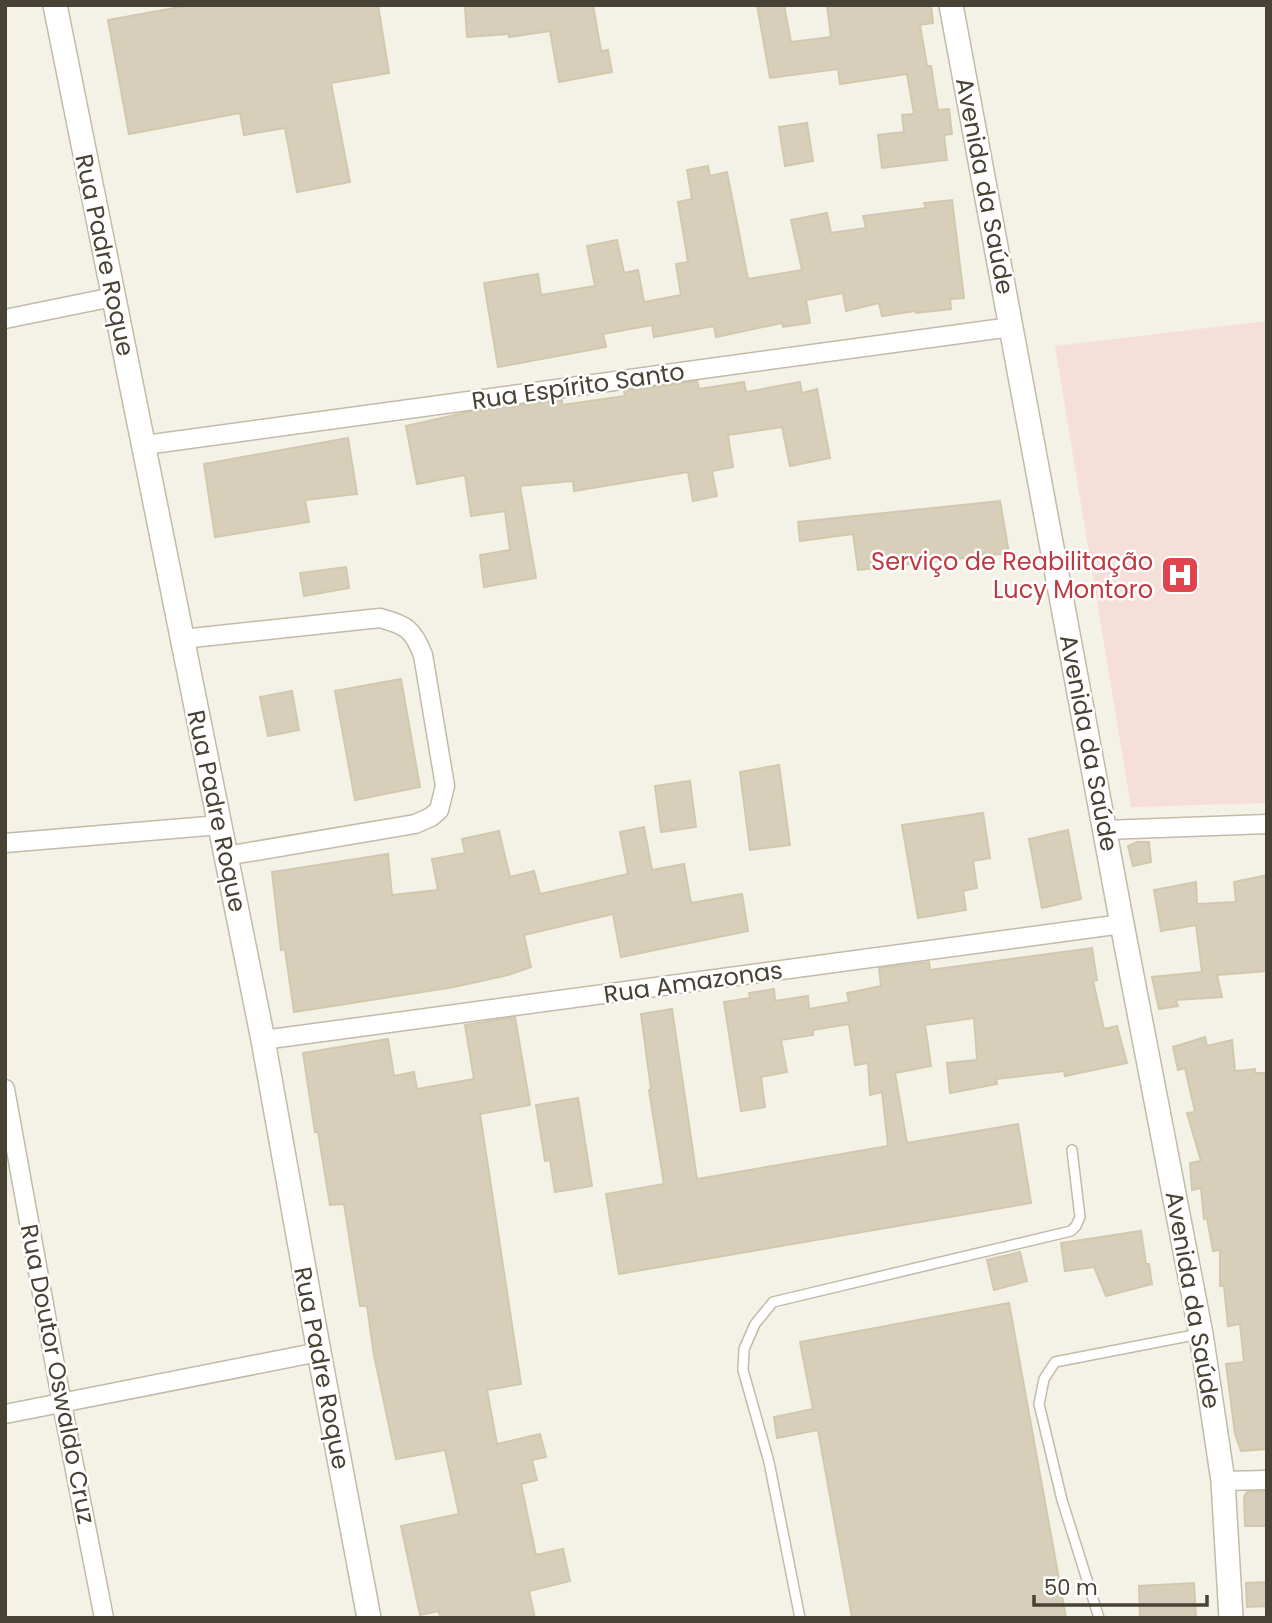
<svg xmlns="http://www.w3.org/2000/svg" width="1272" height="1623" font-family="Poppins,sans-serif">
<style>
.medical{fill:#f6dfd8}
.building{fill:#d7cfba;stroke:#d2c8ad;stroke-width:2}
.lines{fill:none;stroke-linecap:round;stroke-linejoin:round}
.service-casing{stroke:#c1bba8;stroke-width:12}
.minor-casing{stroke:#c1bba8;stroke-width:21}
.tertiary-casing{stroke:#c1bba8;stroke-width:26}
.service{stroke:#fff;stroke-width:9}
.minor{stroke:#fff;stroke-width:18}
.tertiary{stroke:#fff;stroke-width:23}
.labels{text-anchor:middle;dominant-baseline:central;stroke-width:5;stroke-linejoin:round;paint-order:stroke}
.street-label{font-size:24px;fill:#484234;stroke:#fff}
.health-label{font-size:24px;fill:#be3a42;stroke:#fff;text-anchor:end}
</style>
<rect width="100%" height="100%" fill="#f4f1e6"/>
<path class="medical" d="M 1267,321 L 1267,803 L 1131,807 L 1055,346 Z"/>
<path class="building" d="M 191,5 L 378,5 L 389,73 L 331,83 L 350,182 L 297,192 L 285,128 L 244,135 L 240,113 L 129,134 L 108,20 Z
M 465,5 L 593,5 L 601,51 L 608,50 L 612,72 L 559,82 L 550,31 L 509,37 L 509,34 L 467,37 Z
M 757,5 L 784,5 L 791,42 L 831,37 L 827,5 L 931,5 L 933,23 L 920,25 L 927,66 L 931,66 L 938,110 L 949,109 L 952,134 L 944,135 L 947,160 L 882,168 L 878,135 L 904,132 L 902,115 L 914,114 L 907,74 L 840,84 L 838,69 L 770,78 Z
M 807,123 L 813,161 L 785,166 L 779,127 Z
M 708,166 L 710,176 L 727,172 L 748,279 L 802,270 L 791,220 L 827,213 L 831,233 L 866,228 L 863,216 L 926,208 L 924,203 L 952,200 L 964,298 L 950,299 L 951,309 L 916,313 L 915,311 L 882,316 L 879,303 L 846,311 L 843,293 L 806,300 L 810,323 L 783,327 L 782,323 L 716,337 L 714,326 L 654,337 L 652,325 L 603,334 L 606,347 L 498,367 L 484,283 L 538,274 L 541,295 L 595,286 L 587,246 L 617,240 L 624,273 L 638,270 L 644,302 L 681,295 L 676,264 L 688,262 L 678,202 L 692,199 L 687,170 Z
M 697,381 L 699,389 L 744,382 L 746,392 L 800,382 L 802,393 L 817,389 L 830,458 L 790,466 L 782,427 L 728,435 L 733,467 L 712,471 L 717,496 L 693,501 L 688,472 L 574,491 L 573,481 L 520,486 L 536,578 L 484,587 L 480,555 L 510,550 L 505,511 L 471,516 L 465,475 L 417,484 L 406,426 L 468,412 L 562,400 L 562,405 L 625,396 L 624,391 Z
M 348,438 L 357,494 L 305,500 L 309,522 L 215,537 L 204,464 Z
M 1000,501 L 1009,553 L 858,570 L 853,534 L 800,541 L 798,522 Z
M 346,567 L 349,588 L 304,596 L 300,573 Z
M 401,679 L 420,787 L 355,800 L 335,691 Z
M 292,691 L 299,730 L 268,736 L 260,697 Z
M 779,765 L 790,845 L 750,850 L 740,772 Z
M 690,781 L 696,827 L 661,832 L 655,786 Z
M 983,813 L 990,858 L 973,861 L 977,888 L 963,891 L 966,910 L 918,918 L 902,825 Z
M 644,827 L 652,870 L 684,864 L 691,903 L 742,894 L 748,931 L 621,957 L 613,914 L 524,935 L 531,967 L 508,975 L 454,987 L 294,1012 L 285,949 L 281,950 L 272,872 L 388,854 L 392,895 L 438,890 L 432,859 L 465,853 L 462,839 L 499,831 L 510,877 L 534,871 L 540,894 L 628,874 L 620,832 Z
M 1068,830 L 1081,899 L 1042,908 L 1029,839 Z
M 1137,842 L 1149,842 L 1151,862 L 1133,866 L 1128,846 Z
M 1267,875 L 1267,971 L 1217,975 L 1222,997 L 1176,1000 L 1178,1006 L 1159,1009 L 1152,977 L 1202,972 L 1196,925 L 1161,931 L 1154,890 L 1196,882 L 1197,904 L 1236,902 L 1234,882 Z
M 1092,948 L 1097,980 L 1093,981 L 1104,1029 L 1117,1026 L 1127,1063 L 1065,1076 L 1064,1071 L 996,1079 L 997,1084 L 950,1093 L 947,1063 L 977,1060 L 974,1018 L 925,1025 L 931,1066 L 895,1073 L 907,1143 L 1018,1124 L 1031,1203 L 619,1274 L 606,1194 L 664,1184 L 649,1090 L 651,1089 L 641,1014 L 672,1009 L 697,1179 L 888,1146 L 882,1092 L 870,1095 L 868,1063 L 855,1065 L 849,1024 L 813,1030 L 813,1035 L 781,1040 L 787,1072 L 761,1077 L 765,1107 L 741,1111 L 724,1002 L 750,998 L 749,993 L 774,989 L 775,1001 L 808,996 L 809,1009 L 849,1002 L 847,993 L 881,986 L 879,968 L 929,962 L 930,970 Z
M 515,1017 L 530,1105 L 480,1114 L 521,1384 L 487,1390 L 497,1444 L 540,1434 L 546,1457 L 532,1460 L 537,1480 L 521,1484 L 536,1555 L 563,1549 L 570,1581 L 529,1591 L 535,1618 L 440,1618 L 439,1611 L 420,1615 L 401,1526 L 459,1514 L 445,1450 L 396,1459 L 374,1355 L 367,1306 L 360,1306 L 344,1204 L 330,1205 L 318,1132 L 315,1132 L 303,1053 L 388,1039 L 394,1076 L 414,1072 L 417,1089 L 474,1079 L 465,1025 Z
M 1205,1037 L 1207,1046 L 1232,1040 L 1235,1071 L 1255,1069 L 1255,1073 L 1267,1073 L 1267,1449 L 1241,1451 L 1235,1434 L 1226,1364 L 1244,1362 L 1240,1324 L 1228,1326 L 1224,1286 L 1220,1286 L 1220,1250 L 1213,1251 L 1207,1218 L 1204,1219 L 1201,1188 L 1192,1190 L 1190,1163 L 1201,1161 L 1187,1113 L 1195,1112 L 1185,1068 L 1178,1070 L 1173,1047 Z
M 578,1098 L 592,1186 L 555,1192 L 550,1160 L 545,1161 L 536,1105 Z
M 1141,1231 L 1146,1264 L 1149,1264 L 1152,1284 L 1106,1296 L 1094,1267 L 1065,1271 L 1061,1243 Z
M 1020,1252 L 1027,1281 L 994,1290 L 987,1260 Z
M 1009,1303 L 1066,1618 L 852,1618 L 818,1430 L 777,1438 L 774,1417 L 813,1409 L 800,1342 Z
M 1267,1491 L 1267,1526 L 1245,1526 L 1244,1497 L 1247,1492 Z
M 1267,1582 L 1267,1606 L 1247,1607 L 1246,1583 Z
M 1194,1583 L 1196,1618 L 1140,1618 L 1139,1586 Z"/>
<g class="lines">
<defs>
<path id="service" d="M 800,1618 L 769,1462 L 743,1370 L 744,1349 L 755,1324 L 773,1302 L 1071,1231 L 1076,1226 L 1080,1217 L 1072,1150
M 1099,1618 L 1062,1500 L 1039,1404 L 1044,1379 L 1055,1362 L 1199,1334"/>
<path id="minor" d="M 5,319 L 113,297
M 145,445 L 1011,327
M 182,639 L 380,618 C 406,625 413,629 423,655 L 445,786 L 439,810 L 431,817 L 415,824 L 226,856
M 1105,830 L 1267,824
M 5,843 L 220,825
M 263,1040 L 1122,924
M 5,1089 L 62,1404 L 104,1618
M 5,1414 L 319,1352
M 1223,1481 L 1267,1480"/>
<path id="tertiary" d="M 55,5 L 263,1040 L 319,1352 L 369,1618
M 951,5 L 1122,924 L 1201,1334 L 1223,1481 L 1231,1618"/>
</defs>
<use href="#service" class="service-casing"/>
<use href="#minor" class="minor-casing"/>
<use href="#tertiary" class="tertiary-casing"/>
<use href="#service" class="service"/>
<use href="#minor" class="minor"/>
<use href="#tertiary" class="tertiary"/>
</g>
<defs>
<symbol id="hospital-square" viewBox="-11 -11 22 22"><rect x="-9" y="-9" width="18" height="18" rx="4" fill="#e0444e" stroke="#fff"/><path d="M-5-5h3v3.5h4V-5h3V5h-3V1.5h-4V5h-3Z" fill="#fff"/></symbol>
</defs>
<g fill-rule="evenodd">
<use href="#hospital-square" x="1158" y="553" width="44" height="44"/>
</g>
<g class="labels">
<g class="street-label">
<text transform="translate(985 186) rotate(79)">Avenida da Saúde</text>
<text transform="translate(105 255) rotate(78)">Rua Padre Roque</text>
<text transform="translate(578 386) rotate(-8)">Rua Espírito Santo</text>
<text transform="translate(1089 743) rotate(79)">Avenida da Saúde</text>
<text transform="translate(217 811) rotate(78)">Rua Padre Roque</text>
<text transform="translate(693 982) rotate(-8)">Rua Amazonas</text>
<text transform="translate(1193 1300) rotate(80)">Avenida da Saúde</text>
<text transform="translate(322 1368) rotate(79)">Rua Padre Roque</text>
<text transform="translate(58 1374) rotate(79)">Rua Doutor Oswaldo Cruz</text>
</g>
<g class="health-label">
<text x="1153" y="561">Serviço de Reabilitação<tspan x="1153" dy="28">Lucy Montoro</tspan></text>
</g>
</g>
<rect width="1272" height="1623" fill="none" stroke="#484234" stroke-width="14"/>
<path d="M1034 1595v10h173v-10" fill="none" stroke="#484234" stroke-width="3.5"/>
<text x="1044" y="1595" font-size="21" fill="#484234" stroke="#ffffff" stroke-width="5" paint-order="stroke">50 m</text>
</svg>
